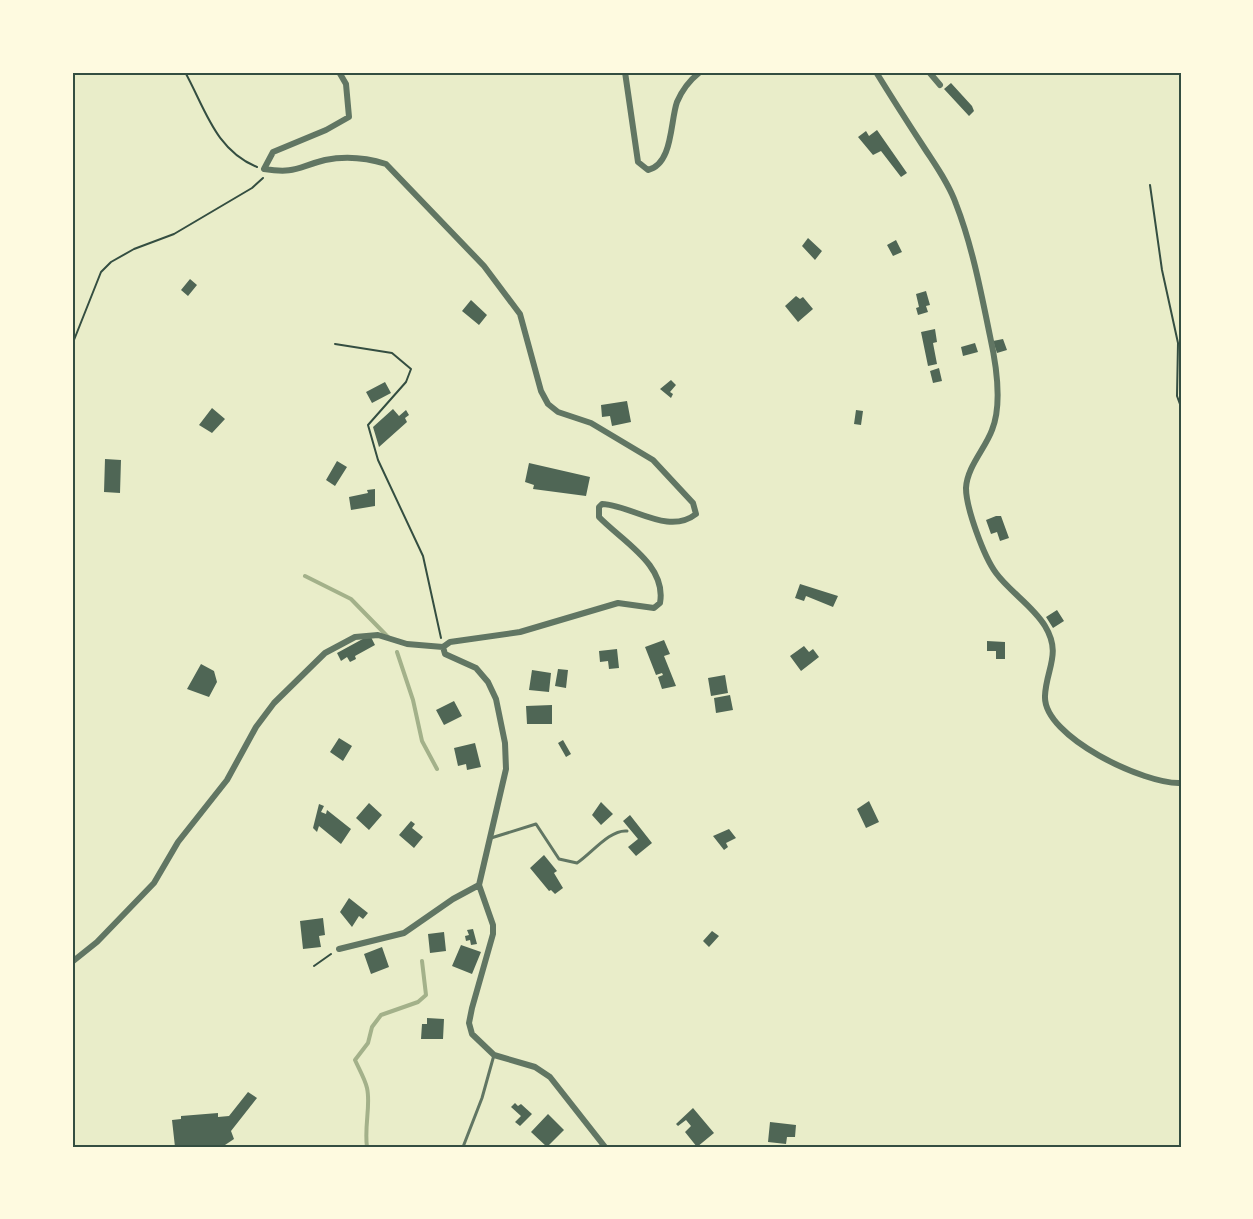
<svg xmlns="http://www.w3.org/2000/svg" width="1253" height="1219" font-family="'IBM Plex Sans',sans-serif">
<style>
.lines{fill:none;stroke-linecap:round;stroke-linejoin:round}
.stream{stroke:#a3b18a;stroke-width:4}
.building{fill:#4f6655}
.path{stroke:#344e41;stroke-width:2}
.service{stroke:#617663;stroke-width:3}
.minor{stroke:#617663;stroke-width:6}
.neatline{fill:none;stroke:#344e41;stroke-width:2}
</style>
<rect width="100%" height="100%" fill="#e9edc9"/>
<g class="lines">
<path class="stream" d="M 305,576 L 351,599 L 388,637
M 397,652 L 413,700 L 422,741 L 437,769
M 367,1147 C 364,1126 371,1105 367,1088 C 365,1079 359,1069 355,1060 L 368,1043 L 372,1027 L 381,1015 L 418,1002 L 426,995 L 422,961"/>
</g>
<path class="building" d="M 951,83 L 972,106 L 974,111 L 969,116 L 944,89 Z
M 877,130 L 907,173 L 901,177 L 881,151 L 873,155 L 858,137 L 866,131 L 869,136 Z
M 808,238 L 822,251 L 815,260 L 802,246 Z
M 896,240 L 902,252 L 893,256 L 887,245 Z
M 190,279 L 197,285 L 188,296 L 181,290 Z
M 926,291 L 930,305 L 926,306 L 928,312 L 918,315 L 916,308 L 919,307 L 916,294 Z
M 796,296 L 800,299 L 803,297 L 813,309 L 798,322 L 785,306 Z
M 471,300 L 487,315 L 479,325 L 462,311 Z
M 935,329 L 937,342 L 933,343 L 937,364 L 928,366 L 921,332 Z
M 1003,339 L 1007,350 L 997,353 L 993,341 Z
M 975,343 L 978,352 L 963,356 L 961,347 Z
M 939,368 L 942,381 L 933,383 L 930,371 Z
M 671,380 L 676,385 L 670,392 L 673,394 L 671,398 L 660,389 Z
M 385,382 L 391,393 L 372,403 L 366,392 Z
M 627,401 L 631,422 L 612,426 L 610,416 L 602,417 L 601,405 Z
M 212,408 L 225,419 L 212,433 L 199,425 Z
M 393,409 L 399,416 L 406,410 L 409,415 L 405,418 L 407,422 L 379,447 L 373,427 Z
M 856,410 L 863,411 L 861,425 L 854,424 Z
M 105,459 L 121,460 L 120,493 L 104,492 Z
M 337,461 L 347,467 L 335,486 L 326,480 Z
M 529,463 L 590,477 L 586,496 L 533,489 L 534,485 L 525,482 Z
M 375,489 L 375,506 L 351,510 L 349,497 L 368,493 L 367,490 Z
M 996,516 L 1001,516 L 1009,538 L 1000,541 L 997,532 L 991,534 L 986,520 Z
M 800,584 L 838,596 L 833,607 L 806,596 L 804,601 L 795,598 Z
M 1057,610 L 1064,621 L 1053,628 L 1046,617 Z
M 370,635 L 375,645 L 355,656 L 356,659 L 350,662 L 347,657 L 341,661 L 337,653 Z
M 664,640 L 670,654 L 664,656 L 676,686 L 662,689 L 658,677 L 663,675 L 662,673 L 656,675 L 645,647 Z
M 987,641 L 1005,642 L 1005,659 L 996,659 L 996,651 L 987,651 Z
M 804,646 L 809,652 L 813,649 L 819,657 L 801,671 L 790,656 Z
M 617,649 L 619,668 L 609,669 L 608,661 L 600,662 L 599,651 Z
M 201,664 L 214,671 L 217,682 L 209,697 L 187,689 Z
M 558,669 L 568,670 L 566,688 L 555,686 Z
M 532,670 L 551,673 L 549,692 L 529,690 Z
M 725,675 L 728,693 L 711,696 L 708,678 Z
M 730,695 L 733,710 L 716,713 L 714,698 Z
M 454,701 L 462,716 L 444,725 L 436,710 Z
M 552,705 L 552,724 L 527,724 L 526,706 Z
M 339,738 L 352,746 L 343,761 L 330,752 Z
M 563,740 L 571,754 L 566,757 L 558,743 Z
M 475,743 L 481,767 L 467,770 L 466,764 L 458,766 L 454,748 Z
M 869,801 L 879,822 L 866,828 L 857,809 Z
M 601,802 L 613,814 L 601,825 L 592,815 Z
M 369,803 L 382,815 L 369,830 L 356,818 Z
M 319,804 L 324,806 L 321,812 L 326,814 L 327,810 L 351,829 L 341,844 L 319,826 L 317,832 L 313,828 Z
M 630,815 L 652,843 L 636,856 L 628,847 L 638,839 L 623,821 Z
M 411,821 L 415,824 L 412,828 L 423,837 L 414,848 L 399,835 Z
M 729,829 L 736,838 L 726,843 L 728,847 L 724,850 L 713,836 Z
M 544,855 L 557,871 L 554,873 L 563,888 L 555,894 L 551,890 L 549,891 L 530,868 Z
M 349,898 L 368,913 L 363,919 L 359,916 L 352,927 L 340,912 Z
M 323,918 L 325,935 L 319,936 L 321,947 L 303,949 L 300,921 Z
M 473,929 L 477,944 L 471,945 L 470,940 L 466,941 L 465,936 L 469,935 L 467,930 Z
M 712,931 L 719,936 L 709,947 L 703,941 Z
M 444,932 L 446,951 L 430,953 L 428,934 Z
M 461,945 L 481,952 L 472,974 L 452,966 Z
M 382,947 L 389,967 L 371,974 L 364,954 Z
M 427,1018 L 444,1019 L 443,1039 L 421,1039 L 422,1024 L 427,1024 Z
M 248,1092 L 257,1098 L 231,1131 L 234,1139 L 222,1147 L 175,1147 L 172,1120 L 181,1119 L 181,1116 L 218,1113 L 218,1117 L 229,1116 Z
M 515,1103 L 518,1106 L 521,1104 L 532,1114 L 520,1126 L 515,1122 L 521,1116 L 511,1107 Z
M 693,1108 L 714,1133 L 697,1147 L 685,1132 L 691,1126 L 686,1120 L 678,1126 L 676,1124 Z
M 548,1114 L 564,1130 L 547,1147 L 531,1132 Z
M 770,1122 L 796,1125 L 795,1137 L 787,1137 L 786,1144 L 768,1142 Z"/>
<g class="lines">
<path class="path" d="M 185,72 C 205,108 215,150 257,167
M 1150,185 L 1162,270 L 1178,343 L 1177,396 L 1181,407
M 335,344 L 392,353 L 411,369 L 406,382 L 368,425 L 378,460 L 423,556 L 441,638
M 72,345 L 101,272 L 111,262 L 134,249 L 174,234 L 252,188 L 263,178
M 314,966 L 331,954"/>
<path class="service" d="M 491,838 L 536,824 L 559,859 L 577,863 C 591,854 610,829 627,831
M 463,1147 L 482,1098 L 494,1055"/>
<path class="minor" d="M 339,72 L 346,84 L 349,117 L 326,130 L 273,152 L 264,169 C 296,174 297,167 325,160 C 345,156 367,158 386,164 L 484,266 L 520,314 L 541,391 L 548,404 L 558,412 L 591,423 L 653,460 L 693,503 L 696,514 C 668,536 632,505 602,504 L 599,507 L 599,517 C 622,541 667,565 660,603 L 654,608 L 618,603 L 520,632 L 450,642 L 443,647 L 445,654 L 476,668 L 488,682 L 496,699 L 505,743 L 506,769 L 479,885 L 493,925 L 493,934 L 472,1008 L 469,1023 L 472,1034 L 494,1055 L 535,1067 L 550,1077 L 605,1147
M 625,72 L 638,162 L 648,170 C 673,164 670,122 677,102 C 682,90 690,80 700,72
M 876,72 C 892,98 908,123 925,149 C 936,166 949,184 956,204 C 972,245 981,292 990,336 C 996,363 1003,403 992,430 C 985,449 967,467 966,488 C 966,508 984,557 996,573 C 1010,592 1033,606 1045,626 C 1062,654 1046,669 1045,696 C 1043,737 1146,785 1181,783
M 929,72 L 940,85
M 339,949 L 404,933 L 453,899 L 479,885
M 72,962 L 97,942 L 154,883 L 178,842 L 227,780 L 256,727 L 274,703 L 325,653 L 355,637 L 378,635 L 407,644 L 443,647"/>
</g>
<rect width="1253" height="1219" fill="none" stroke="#fefae0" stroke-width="147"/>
<rect x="74" y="74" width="1106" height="1072" class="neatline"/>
</svg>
